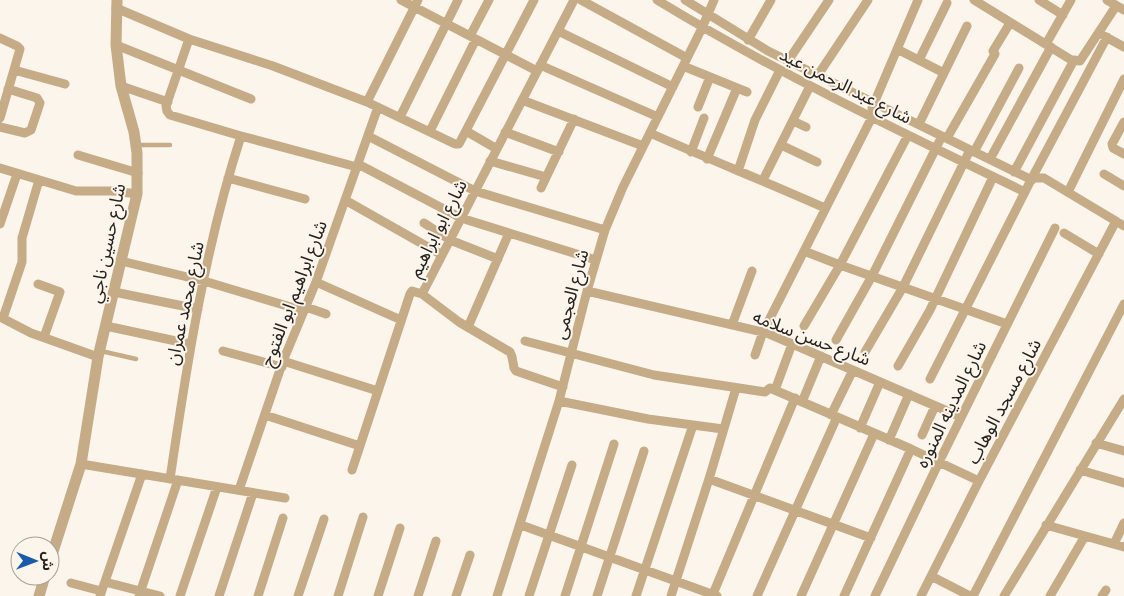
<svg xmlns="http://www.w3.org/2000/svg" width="1124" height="596" font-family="Commissioner,'Noto Sans Arabic',sans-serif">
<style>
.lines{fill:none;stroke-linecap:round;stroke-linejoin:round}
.service{stroke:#c5ab86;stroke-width:4.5}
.minor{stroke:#c5ab86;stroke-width:9}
.tertiary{stroke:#c5ab86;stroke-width:11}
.labels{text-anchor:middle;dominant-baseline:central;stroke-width:4;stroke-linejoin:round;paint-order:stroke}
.street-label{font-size:18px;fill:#24211e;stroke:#fbf5ec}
</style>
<rect width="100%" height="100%" fill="#fbf5ec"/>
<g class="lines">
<path class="service" d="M 136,145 L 170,145
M 101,351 L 136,359"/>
<path class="minor" d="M 401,0 L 537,71
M 581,0 L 687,58
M 657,0 C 775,72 901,132 1025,192
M 685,0 L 768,51 L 1032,180
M 974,0 L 1073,61
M 1039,0 L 1063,15
M 1107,0 L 1124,10
M 116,8 L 189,39 L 273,66 L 367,102 L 455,144 L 459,144 L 534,0
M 558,31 L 673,87
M 470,36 L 489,0
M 1104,36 L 1124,47
M 0,38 L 17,46 L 20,49 L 0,118
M 189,39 L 166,106 L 167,111 L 170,115 L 241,136 L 357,167
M 748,40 L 771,0
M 1046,44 L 1071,0
M 116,45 L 251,99
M 897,49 L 944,73
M 919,60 L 947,3
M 788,61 L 829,0
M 540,65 L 658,117
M 683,66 L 747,92
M 14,70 L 65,84
M 818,75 L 868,0
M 121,86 L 168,102
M 522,100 L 643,146
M 367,102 L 418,0
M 698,107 L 710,77
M 872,108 L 918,0
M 400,117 L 458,0
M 793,121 L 806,127
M 1124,122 L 1112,144 L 1113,148 L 1124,154
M 919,124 L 967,26
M 0,127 L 25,133 L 31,130 L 40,103 L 37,98 L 8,89
M 430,131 L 476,39
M 466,131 L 497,149
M 505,132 L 559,152
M 650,133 C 708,159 767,182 825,208
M 368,136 L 475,191 L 605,230
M 947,138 L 995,54 L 993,51 L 1010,23
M 781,145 L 817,162
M 691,152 L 704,118
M 974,152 L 1019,68
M 78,155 L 138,173
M 707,159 L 737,88
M 990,159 L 1051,47
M 490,161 L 546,177
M 358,164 L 461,218 L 596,260
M 0,168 L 76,191 L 114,191 L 137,194
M 738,171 L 755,120 L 780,70
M 1014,172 L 1074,60 L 1080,61 L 1116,6
M 1104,174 L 1124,186
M 228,178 L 305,199
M 1032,178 L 1044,178 L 1124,226
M 763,180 L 810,86
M 541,188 L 574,119
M 1068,192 L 1124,79
M 345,200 L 442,255
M 424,223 L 450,240 L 498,259
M 0,224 L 17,174
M 1064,233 L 1099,254
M 804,251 L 840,265 L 1007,324
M 121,261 L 204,281 L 304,311
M 316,282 L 401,320
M 38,284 L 60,292 L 44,337
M 587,291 L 767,333 L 961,417
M 114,292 L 198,309
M 422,294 L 574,0
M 306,307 L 326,314
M 0,317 L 31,333 L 98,357
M 3,318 L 22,262 L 22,238 L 39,180
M 732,325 L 752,271
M 106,326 L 190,344
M 804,326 L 840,265 L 908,135
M 468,327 L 509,233
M 836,340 L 872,276 L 942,136
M 525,341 L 654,375 L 765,392 L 770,388 L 911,449 L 979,481
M 223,351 L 282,367
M 865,352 L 903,287 L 970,150
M 755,355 L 763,332 L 872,117
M 283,361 L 378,391
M 898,366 L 930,310 L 993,177
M 930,379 L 1032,178 L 1107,37
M 775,390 L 792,344
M 559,401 L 648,419 L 723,429
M 802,402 L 821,356
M 265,415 L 360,446
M 831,415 L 853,370
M 860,428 L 880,382
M 922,435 L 935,406
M 889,440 L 909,394
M 1096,443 L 1124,451
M 81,464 L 285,498
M 352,470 L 410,294 L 412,291 L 422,294 L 459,322 L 510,352 L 512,357 L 514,368 L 516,371 L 563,387
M 1080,470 L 1124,483
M 170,479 C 187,363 205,247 241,136
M 709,479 L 871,538
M 239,490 L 283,361 L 316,282 L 378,107
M 521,525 L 717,596
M 1046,525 L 1124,547
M 1114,544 L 1124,523
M 931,576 L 970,596
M 105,582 L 160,596
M 71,583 L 101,591
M 713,594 L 795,398
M 100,596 L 142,474
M 139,596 L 178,480
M 180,596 L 217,487
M 219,596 L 253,493
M 258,596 L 283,518
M 298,596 L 324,519
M 338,596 L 363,517
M 378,596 L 400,528
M 418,596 L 436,541
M 456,596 L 470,555
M 497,596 L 559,401 L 587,291 L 605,230 L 623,187 L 702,28 L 714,0
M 529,596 L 572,465
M 565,596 L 614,444
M 597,596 L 644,451
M 636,596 L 693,425
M 671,596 L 709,479 L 736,388
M 757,596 L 837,417
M 801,596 L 874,434
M 844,596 L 911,449
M 875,596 L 939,462 L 1055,228
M 921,596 L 979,481 L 1116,221
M 973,596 L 1124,304
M 1004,596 L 1124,399
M 1050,596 L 1085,536
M 1102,596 L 1106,590"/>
<path class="tertiary" d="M 50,561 L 81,464 L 98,357 L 137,194 L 137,153 L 134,132 L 121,86 L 116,45 L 117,0
M 39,596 L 45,576"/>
</g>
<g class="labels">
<g class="street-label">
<text transform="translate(846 85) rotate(27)">شارع عبد الرحمن عيد</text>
<text transform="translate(437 228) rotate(-63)">شارع ابو ابراهيم</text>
<text transform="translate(106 243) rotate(-78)">شارع حسين ناجي</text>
<text transform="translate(293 293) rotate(-69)">شارع ابراهيم ابو الفتوح</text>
<text transform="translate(570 294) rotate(-75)">شارع العجمى</text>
<text transform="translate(184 303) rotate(-78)">شارع محمد عمران</text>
<text transform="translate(812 337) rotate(21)">شارع حسن سلامه</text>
<text transform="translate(1003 401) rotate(-62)">شارع مسجد الوهاب</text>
<text transform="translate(950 404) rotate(-64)">شارع المدينه المنوره</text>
</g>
</g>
<g transform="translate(35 561) rotate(91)"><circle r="24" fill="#fbf5ec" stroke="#a5a09a"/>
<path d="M0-4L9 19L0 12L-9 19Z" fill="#1a5aaa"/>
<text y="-8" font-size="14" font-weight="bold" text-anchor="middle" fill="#24211e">ش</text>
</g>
</svg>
